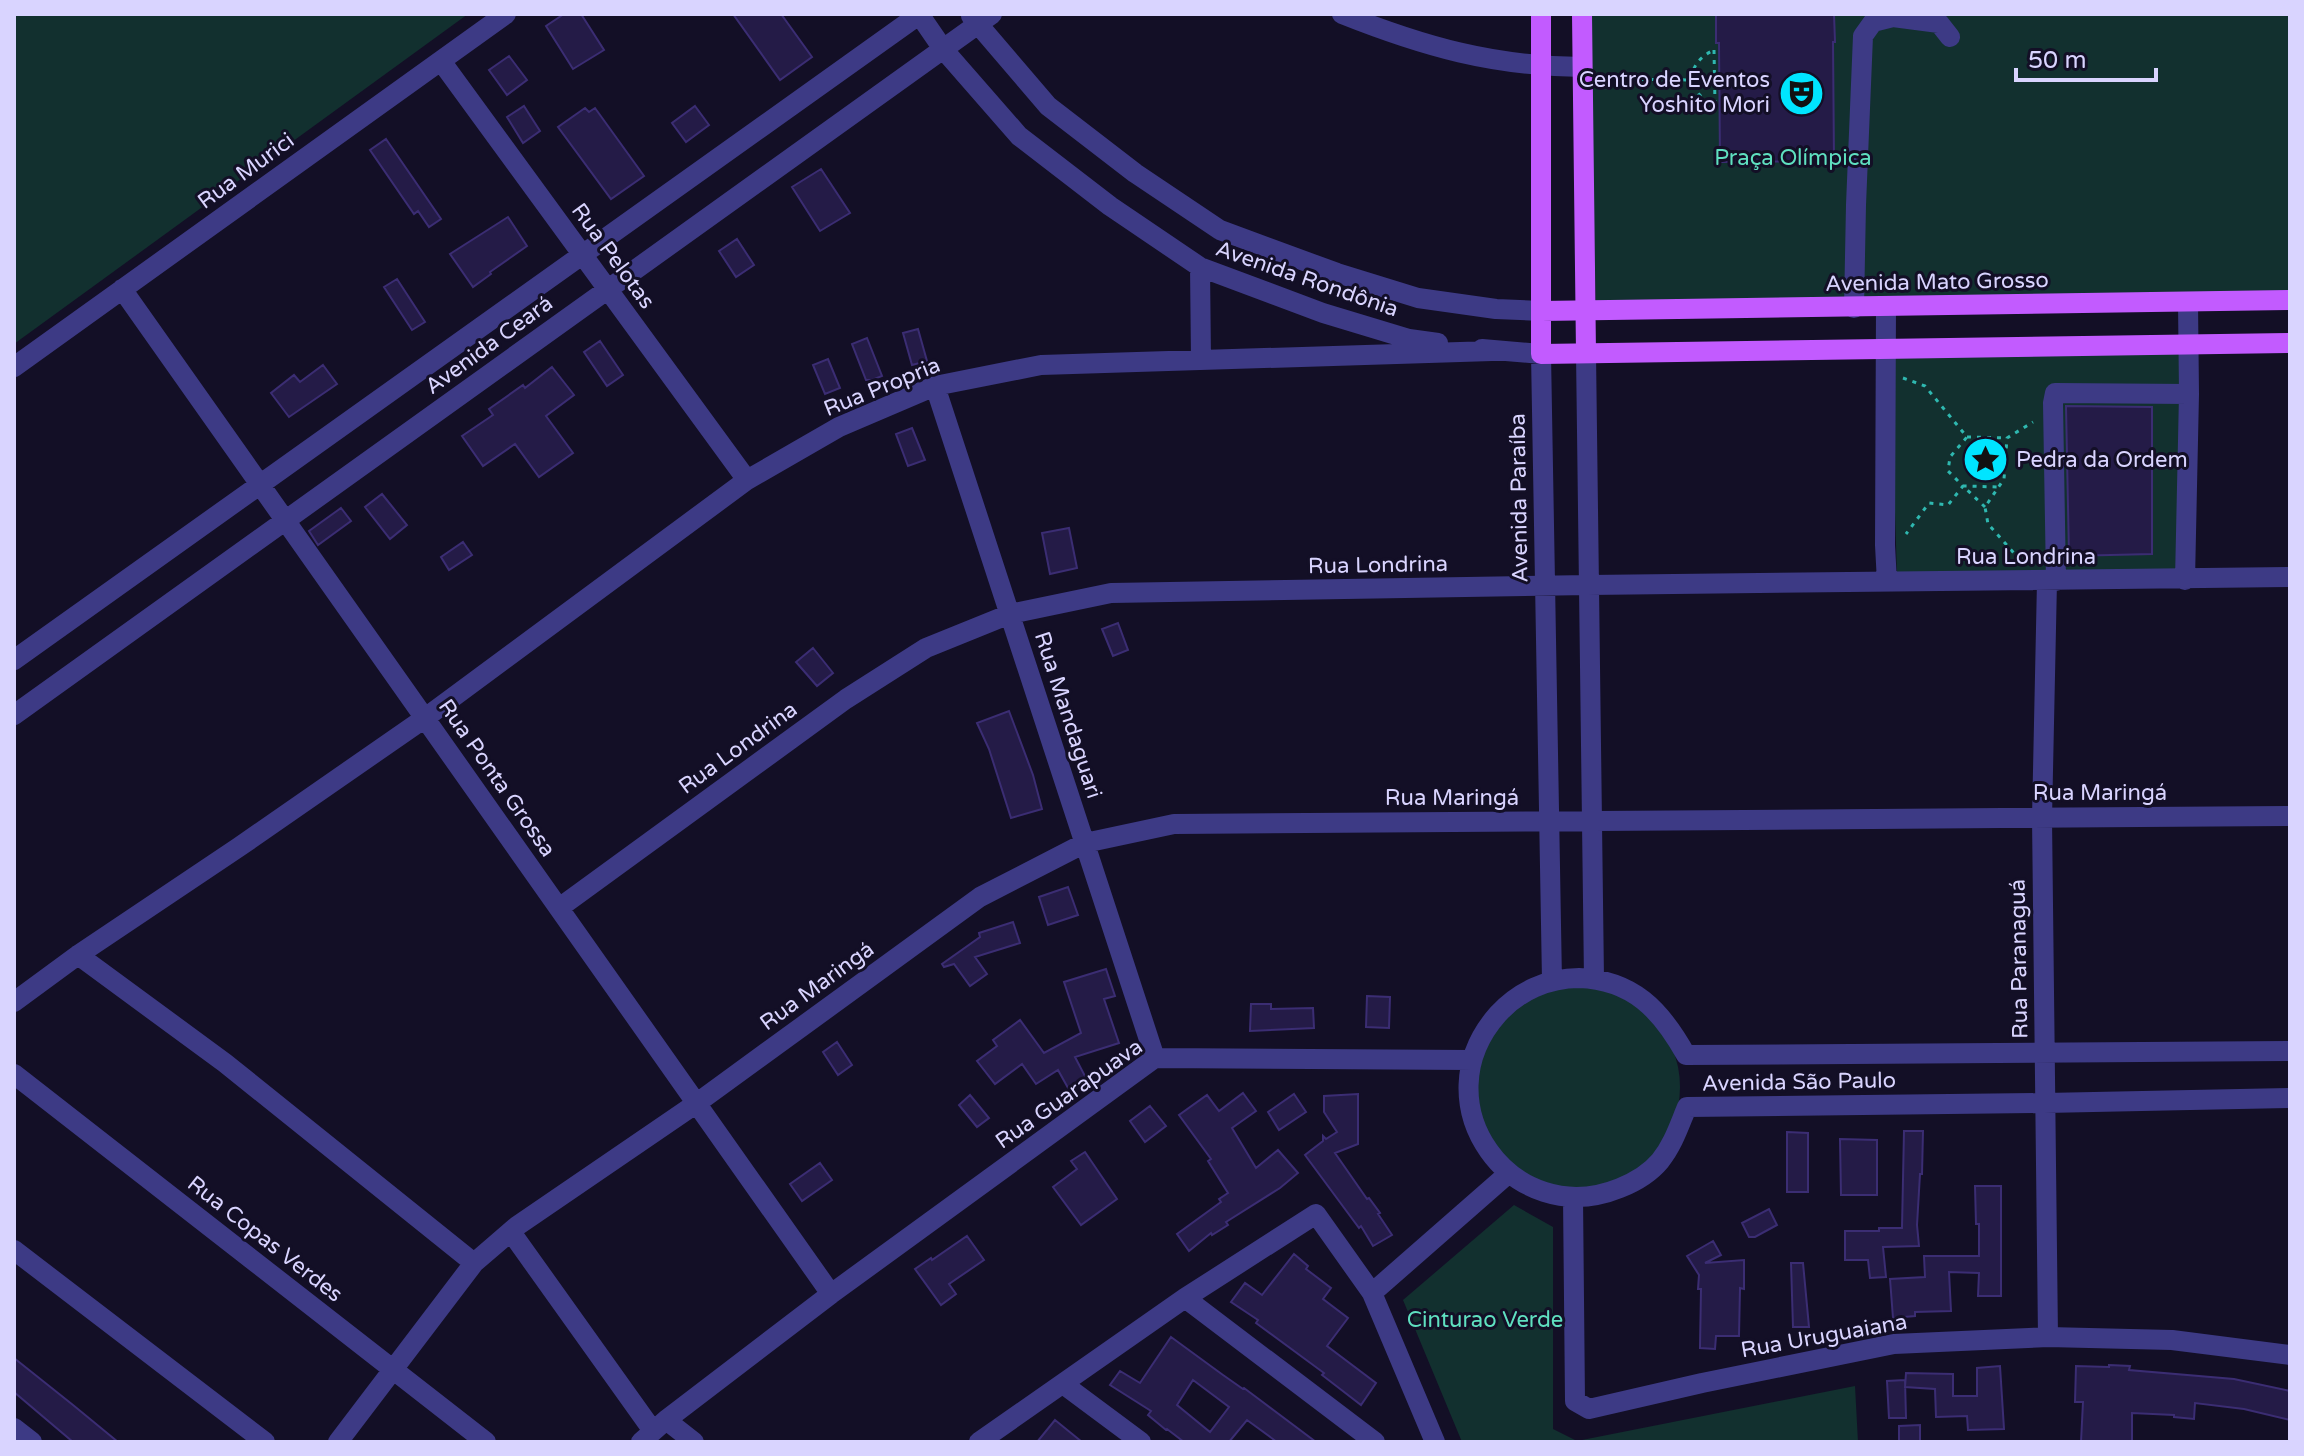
<svg xmlns="http://www.w3.org/2000/svg" width="2304" height="1456" font-family="'Varela Round',sans-serif">
<style>
.green{fill:#12302f}
.building{fill:#241b47;stroke:#3b2d73;stroke-width:2;fill-rule:evenodd}
.lines{fill:none;stroke-linecap:round;stroke-linejoin:round}
.path{stroke:#2fb8b0;stroke-width:3;stroke-dasharray:4 6;stroke-linecap:butt}
.minor{stroke:#3d3a85;stroke-width:20}
.major{stroke:#c25bff;stroke-width:20}
.labels{text-anchor:middle;dominant-baseline:central;stroke-width:6;stroke-linejoin:round;paint-order:stroke}
.poi-label{font-size:22px;fill:#d9d4ff;stroke:#130f26;text-anchor:end}
.park-label{font-size:22px;fill:#5fe0c0;stroke:#130f26}
.street-label{font-size:22px;fill:#d9d4ff;stroke:#130f26}
</style>
<rect width="100%" height="100%" fill="#130f26"/>
<path class="green" d="M 14,14 L 468,14 L 14,344 Z
M 1588,14 L 2290,14 L 2290,294 L 1596,305 Z
M 2182,351 L 2181,575 L 1897,576 L 1890,354 Z
M1476 1087a102 102 0 1 1 204 0a102 102 0 1 1-204 0Z
M 1514,1205 L 1553,1227 L 1553,1429 L 1577,1441 L 1855,1386 L 1858,1442 L 1462,1442 L 1403,1300 Z"/>
<path class="building" d="M 564,14 L 581,14 L 604,50 L 573,69 L 546,26 Z
M 733,14 L 781,14 L 812,57 L 780,80 Z
M 1716,14 L 1834,14 L 1835,42 L 1833,42 L 1834,161 L 1720,162 L 1719,43 L 1716,43 Z
M 509,56 L 527,80 L 507,95 L 489,70 Z
M 524,106 L 540,131 L 523,143 L 507,117 Z
M 695,106 L 709,125 L 686,142 L 672,123 Z
M 585,108 L 589,112 L 595,108 L 644,176 L 611,199 L 558,127 Z
M 386,139 L 441,219 L 429,227 L 418,211 L 414,214 L 370,150 Z
M 821,169 L 850,213 L 820,231 L 792,187 Z
M 508,217 L 527,246 L 490,272 L 491,274 L 473,287 L 450,254 Z
M 737,239 L 754,265 L 736,277 L 719,251 Z
M 397,279 L 425,322 L 412,330 L 384,287 Z
M 918,329 L 927,361 L 912,365 L 903,333 Z
M 867,338 L 882,376 L 872,380 L 866,380 L 852,344 Z
M 600,341 L 623,375 L 607,386 L 584,352 Z
M 828,359 L 840,388 L 825,394 L 813,365 Z
M 323,365 L 337,384 L 289,417 L 271,393 L 294,375 L 300,382 Z
M 552,367 L 574,395 L 546,416 L 573,453 L 539,477 L 515,444 L 483,466 L 462,436 L 493,415 L 489,409 L 523,385 L 525,388 Z
M 2066,406 L 2152,407 L 2152,554 L 2069,556 Z
M 912,428 L 925,460 L 908,466 L 896,434 Z
M 382,494 L 407,525 L 390,539 L 365,507 Z
M 341,508 L 351,521 L 318,545 L 309,531 Z
M 1069,528 L 1077,568 L 1050,574 L 1042,533 Z
M 463,542 L 472,555 L 449,570 L 441,557 Z
M 1118,623 L 1128,650 L 1113,656 L 1102,629 Z
M 813,648 L 833,673 L 817,686 L 796,662 Z
M 1009,711 L 1033,775 L 1042,809 L 1011,818 L 989,749 L 977,723 Z
M 1068,887 L 1078,915 L 1048,925 L 1039,897 Z
M 1013,922 L 1020,943 L 975,957 L 987,974 L 970,986 L 954,964 L 944,967 L 942,964 L 980,937 L 979,933 Z
M 1106,969 L 1115,996 L 1104,999 L 1119,1043 L 1075,1057 L 1086,1078 L 1068,1088 L 1058,1070 L 1036,1084 L 1022,1064 L 995,1084 L 977,1061 L 997,1046 L 993,1040 L 1020,1020 L 1044,1053 L 1081,1033 L 1064,982 Z
M 1367,996 L 1390,997 L 1389,1028 L 1366,1027 Z
M 1251,1004 L 1271,1004 L 1271,1009 L 1313,1008 L 1314,1028 L 1250,1031 Z
M 837,1042 L 852,1065 L 838,1075 L 823,1052 Z
M 1243,1093 L 1256,1111 L 1232,1128 L 1256,1168 L 1278,1150 L 1298,1173 L 1280,1188 L 1226,1222 L 1228,1225 L 1212,1235 L 1211,1233 L 1189,1251 L 1177,1234 L 1221,1202 L 1219,1199 L 1228,1193 L 1208,1161 L 1211,1159 L 1179,1115 L 1207,1095 L 1219,1111 Z
M 1294,1094 L 1306,1112 L 1279,1130 L 1268,1112 Z
M 1358,1094 L 1358,1144 L 1335,1153 L 1367,1199 L 1369,1198 L 1380,1213 L 1378,1214 L 1392,1235 L 1373,1246 L 1361,1226 L 1359,1228 L 1305,1155 L 1323,1141 L 1323,1136 L 1326,1139 L 1337,1132 L 1324,1112 L 1324,1096 Z
M 970,1095 L 989,1118 L 977,1127 L 959,1105 Z
M 1150,1106 L 1166,1126 L 1145,1142 L 1130,1121 Z
M 1904,1131 L 1923,1131 L 1922,1174 L 1920,1174 L 1917,1225 L 1919,1246 L 1883,1247 L 1886,1277 L 1870,1278 L 1868,1260 L 1845,1260 L 1845,1231 L 1879,1231 L 1879,1228 L 1902,1228 Z
M 1787,1132 L 1808,1133 L 1808,1192 L 1787,1192 Z
M 1840,1139 L 1877,1140 L 1877,1195 L 1841,1195 Z
M 1085,1152 L 1117,1199 L 1081,1225 L 1053,1187 L 1077,1169 L 1071,1161 Z
M 820,1163 L 832,1180 L 802,1201 L 790,1184 Z
M 1975,1186 L 2001,1186 L 2001,1296 L 1978,1296 L 1979,1273 L 1949,1272 L 1951,1311 L 1915,1312 L 1915,1316 L 1893,1318 L 1890,1279 L 1925,1277 L 1924,1256 L 1979,1256 L 1979,1224 L 1976,1224 Z
M 1769,1209 L 1777,1225 L 1755,1237 L 1749,1237 L 1742,1223 Z
M 967,1236 L 984,1260 L 949,1284 L 956,1294 L 941,1305 L 915,1269 L 931,1258 L 932,1260 Z
M 1713,1241 L 1721,1255 L 1705,1263 L 1744,1260 L 1744,1289 L 1740,1288 L 1739,1336 L 1716,1336 L 1715,1349 L 1700,1348 L 1701,1289 L 1698,1289 L 1699,1275 L 1687,1256 Z
M 1294,1254 L 1308,1266 L 1306,1269 L 1331,1288 L 1323,1299 L 1348,1318 L 1327,1346 L 1376,1383 L 1361,1405 L 1322,1375 L 1324,1373 L 1256,1323 L 1258,1320 L 1231,1302 L 1245,1283 L 1262,1295 Z
M 1791,1263 L 1803,1263 L 1809,1327 L 1793,1327 Z
M 1171,1337 L 1223,1375 L 1243,1389 L 1244,1388 L 1316,1442 L 1277,1442 L 1247,1420 L 1229,1442 L 1184,1442 L 1167,1429 L 1166,1430 L 1148,1415 L 1151,1411 L 1110,1385 L 1120,1371 L 1140,1383 ZM 1193,1380 L 1229,1407 L 1210,1432 L 1177,1405 Z
M 14,1358 L 73,1405 L 118,1442 L 73,1442 L 14,1392 Z
M 2109,1365 L 2130,1366 L 2129,1370 L 2234,1379 L 2290,1391 L 2290,1420 L 2244,1409 L 2195,1403 L 2194,1419 L 2174,1417 L 2174,1415 L 2132,1413 L 2132,1442 L 2081,1442 L 2083,1402 L 2075,1402 L 2076,1366 L 2109,1367 Z
M 2000,1366 L 2004,1429 L 1968,1430 L 1967,1416 L 1936,1417 L 1935,1389 L 1905,1387 L 1906,1373 L 1953,1374 L 1953,1396 L 1977,1396 L 1977,1368 Z
M 1905,1380 L 1906,1418 L 1889,1418 L 1887,1381 Z
M 1055,1420 L 1082,1442 L 1037,1442 Z
M 1920,1425 L 1920,1442 L 1899,1442 L 1899,1426 Z"/>
<g class="lines">
<path class="path" d="M 1714,50 L 1715,104 C 1710,101 1702,99 1698,93 C 1685,75 1696,58 1714,50 Z
M 1602,79 L 1694,80
M 1903,378 L 1925,386 L 1967,437 L 1950,457 L 1948,471 L 1963,486 L 1948,505 L 1929,503 L 1906,534
M 1967,437 L 2007,438
M 1985,507 L 1963,486 L 2000,487
M 2020,560 L 1988,524 L 1985,507 L 2004,479 L 2007,438 L 2033,422"/>
<path class="minor" d="M 919,14 L 943,49 L 1019,136 L 1110,206 L 1200,267 L 1323,313 L 1409,339 L 1438,343
M 1342,14 C 1425,47 1493,66 1582,67
M 971,16 L 1048,106 L 1135,173 L 1220,230 L 1337,273 L 1418,298 L 1496,309 L 1541,311
M 441,61 L 747,480
M 1200,267 L 1201,360
M 122,289 L 831,1294
M 1886,306 L 1885,545 L 1887,582
M 1854,308 L 1856,205 L 1863,36 L 1873,22 L 1893,17 L 1939,23 L 1950,37
M 1482,349 L 1541,354 C 1543,563 1550,772 1552,981
M 1586,353 L 1594,979
M 14,367 L 506,14
M 935,386 L 1155,1058
M 2185,580 L 2189,394 L 2188,303
M 2047,581 L 2042,818 L 2048,1337
M 2056,581 L 2053,403 L 2055,393 L 2189,394
M 14,660 L 920,14
M 14,715 L 992,14
M 559,908 L 846,699 L 926,648 L 1010,614 L 1111,593 L 1589,585 L 2290,577
M 78,955 L 225,1063 L 474,1263
M 14,1002 L 78,955 L 239,847 L 425,718 L 747,480 L 839,427 L 935,386 L 1041,365 L 1492,351
M 2290,1051 L 1686,1055 C 1661,1010 1633,980 1579,978 C 1548,978 1519,991 1498,1014 C 1419,1103 1512,1232 1620,1188 C 1635,1182 1650,1173 1660,1161 C 1673,1145 1679,1126 1687,1107 L 2045,1103 L 2290,1098
M 14,1074 L 486,1442
M 1573,1197 L 1575,1401 L 1589,1409 L 1702,1383 L 1894,1344 L 2048,1337 L 2172,1340 L 2290,1355
M 511,1232 L 653,1431
M 14,1250 L 265,1442
M 1372,1293 L 1509,1173
M 1185,1298 L 1375,1442
M 1063,1384 L 1141,1442
M 666,1420 L 694,1442
M 14,1428 L 32,1442
M 338,1442 L 474,1263 L 517,1226 L 697,1103 L 980,897 L 1085,843 L 1174,824 L 2290,816
M 641,1442 L 666,1420 L 831,1294 L 1155,1058 L 1471,1060
M 979,1442 L 1185,1298 L 1316,1214 L 1372,1293 L 1435,1442"/>
<path class="major" d="M 1541,14 L 1541,354 L 2290,343
M 1582,14 L 1586,353
M 1541,311 L 2290,300"/>
</g>
<defs>
<symbol id="theatre-disc" viewBox="-11 -11 22 22"><circle r="9.5" fill="#00e5ff" stroke="#130f26"/><path d="M-5-5.5Q0-4 5-5.5V0Q5 5 0 6Q-5 5-5 0ZM-3.3-2.5H-1v1.5H-3.3ZM1-2.5H3.3v1.5H1ZM-2.8 1Q0 5.5 2.8 1Z" fill="#111"/></symbol>
<symbol id="sight-disc" viewBox="-11 -11 22 22"><circle r="9.5" fill="#00e5ff" stroke="#130f26"/><path d="M0-6L1.8-2.2L6-1.7L2.9 1.2L3.7 5.4L0 3.3L-3.7 5.4L-2.9 1.2L-6-1.7L-1.8-2.2Z" fill="#111"/></symbol>
</defs>
<g fill-rule="evenodd">
<use href="#theatre-disc" x="1776" y="68" width="51" height="51"/>
<use href="#sight-disc" x="1960" y="434" width="51" height="51"/>
</g>
<g class="labels">
<g class="poi-label">
<text x="1770" y="80">Centro de Eventos<tspan x="1770" dy="25">Yoshito Mori</tspan></text>
<text x="2016" y="460" text-anchor="start">Pedra da Ordem</text>
</g>
<g class="park-label">
<text x="1793" y="158">Praça Olímpica</text>
<text x="1485" y="1320">Cinturao Verde</text>
</g>
<g class="street-label">
<text transform="translate(246 171) rotate(-36)">Rua Murici</text>
<text transform="translate(613 256) rotate(54)">Rua Pelotas</text>
<text transform="translate(1307 279) rotate(19)">Avenida Rondônia</text>
<text transform="translate(1937 282) rotate(-1)">Avenida Mato Grosso</text>
<text transform="translate(489 345) rotate(-36)">Avenida Ceará</text>
<text transform="translate(882 387) rotate(-22)">Rua Propria</text>
<text transform="translate(1519 498) rotate(-91)">Avenida Paraíba</text>
<text x="2026" y="557">Rua Londrina</text>
<text transform="translate(1378 565) rotate(-1)">Rua Londrina</text>
<text transform="translate(1068 715) rotate(72)">Rua Mandaguari</text>
<text transform="translate(738 748) rotate(-36)">Rua Londrina</text>
<text transform="translate(497 778) rotate(55)">Rua Ponta Grossa</text>
<text x="2100" y="793">Rua Maringá</text>
<text x="1452" y="798">Rua Maringá</text>
<text transform="translate(2019 959) rotate(-91)">Rua Paranaguá</text>
<text transform="translate(817 986) rotate(-36)">Rua Maringá</text>
<text transform="translate(1799 1082) rotate(-1)">Avenida São Paulo</text>
<text transform="translate(1069 1094) rotate(-35)">Rua Guarapuava</text>
<text transform="translate(265 1239) rotate(38)">Rua Copas Verdes</text>
<text transform="translate(1824 1336) rotate(-10)">Rua Uruguaiana</text>
</g>
</g>
<rect width="2304" height="1456" fill="none" stroke="#d9d4ff" stroke-width="32"/>
<path d="M2016 68v12h140v-12" fill="none" stroke="#d9d4ff" stroke-width="4"/>
<text x="2028" y="68" font-size="24" fill="#d9d4ff" stroke="#130f26" stroke-width="6" paint-order="stroke">50 m</text>
</svg>
